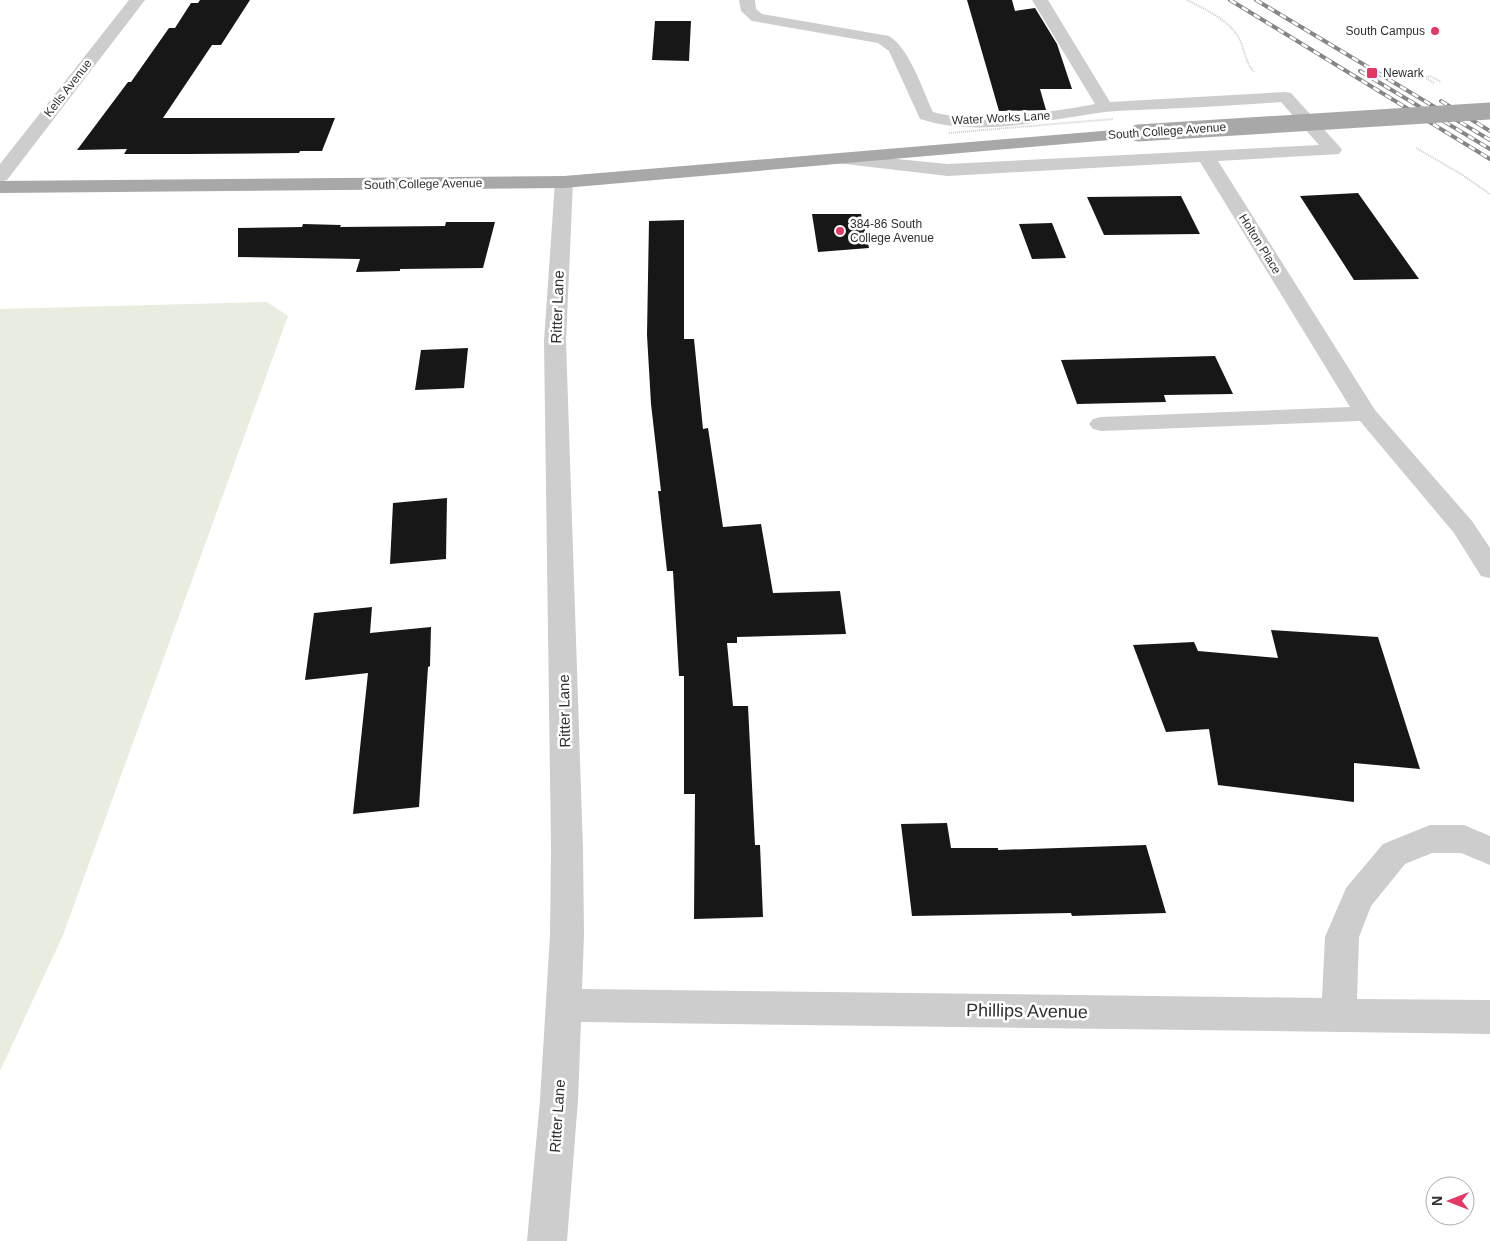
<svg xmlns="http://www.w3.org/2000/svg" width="1490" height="1241" font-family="Helvetica,sans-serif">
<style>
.green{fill:#e9eddf}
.building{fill:#171717}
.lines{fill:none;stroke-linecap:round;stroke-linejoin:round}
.path{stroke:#cdcdcd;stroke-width:2;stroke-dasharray:1 1;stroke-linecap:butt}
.minor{fill:#cdcdcd;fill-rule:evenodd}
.major{fill:#a8a8a8;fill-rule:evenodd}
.rail-casing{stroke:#858585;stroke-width:4}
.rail{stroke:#fff;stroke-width:2.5;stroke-dasharray:7;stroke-linecap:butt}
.path-bridge{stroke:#cdcdcd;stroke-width:2;stroke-dasharray:1 1;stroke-linecap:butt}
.major-bridge{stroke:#a8a8a8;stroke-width:17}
.poi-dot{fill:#e33766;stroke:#fff;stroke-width:2}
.labels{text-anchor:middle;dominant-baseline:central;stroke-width:5;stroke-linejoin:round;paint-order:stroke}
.far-poi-label{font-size:12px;fill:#303030;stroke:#fff;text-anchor:start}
.far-street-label{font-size:12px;fill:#303030;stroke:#fff}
.street-label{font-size:15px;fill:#303030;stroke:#fff}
.near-street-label{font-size:18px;fill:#303030;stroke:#fff}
</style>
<rect width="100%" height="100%" fill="#fff"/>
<path class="green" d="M 267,302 L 288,316 L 63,935 L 0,1071 L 0,309 Z"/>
<path class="building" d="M 200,0 L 250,0 L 221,45 L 212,45 L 163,118 L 335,118 L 322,151 L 300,151 L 299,153 L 188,154 L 124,154 L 127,149 L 77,150 L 128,82 L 131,82 L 169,28 L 175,28 L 191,3 L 198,3 Z
M 967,0 L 1012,0 L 1015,11 L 1035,8 L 1057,44 L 1072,89 L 1040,89 L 1046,110 L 999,111 Z
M 655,21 L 691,21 L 689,61 L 652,60 Z
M 1358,193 L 1419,279 L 1354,280 L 1300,196 Z
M 1181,196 L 1200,234 L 1104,235 L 1087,197 Z
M 849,214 L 861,214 L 869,248 L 818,252 L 812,214 Z
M 684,220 L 684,339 L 694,339 L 703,429 L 708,428 L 723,527 L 761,524 L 773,593 L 840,591 L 846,634 L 737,637 L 737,643 L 727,643 L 733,706 L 748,706 L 755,845 L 760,845 L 763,917 L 694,919 L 695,794 L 684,794 L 684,676 L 679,676 L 673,571 L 667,571 L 658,491 L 661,491 L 651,404 L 647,335 L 649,221 Z
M 446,222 L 495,222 L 483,268 L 400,269 L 400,271 L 356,272 L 360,259 L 238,257 L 238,228 L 302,227 L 303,224 L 341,225 L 340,227 L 445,226 Z
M 1052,223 L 1066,258 L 1032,259 L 1019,224 Z
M 468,348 L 464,388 L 415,390 L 421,350 Z
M 1215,356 L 1233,394 L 1164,395 L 1166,402 L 1077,404 L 1061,360 Z
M 447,498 L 446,559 L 390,564 L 393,503 Z
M 372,607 L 370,633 L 431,627 L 430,666 L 428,667 L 419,807 L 353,814 L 368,673 L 305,680 L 314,613 Z
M 1271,630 L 1378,637 L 1420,769 L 1354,763 L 1354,802 L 1218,785 L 1209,729 L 1166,732 L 1133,645 L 1194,642 L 1198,651 L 1278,658 Z
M 947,823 L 951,848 L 998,848 L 998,850 L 1146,845 L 1166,913 L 1072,916 L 1071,913 L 912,916 L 901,824 Z"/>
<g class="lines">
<path class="path" d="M 1187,0 C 1206,10 1230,20 1240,40 C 1245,51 1245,62 1254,72
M 1434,83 L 1424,77 L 1430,76 L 1441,82
M 1416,148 L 1461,174 L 1490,194"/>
<path class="minor" d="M 129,0 L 145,0 L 7,180 L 0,182 L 0,164 Z
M 739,0 L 755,0 L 756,9 L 762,14 L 889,36 C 910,49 922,89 933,112 C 970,124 1055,112 1095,104 L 1032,0 L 1048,0 L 1110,102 L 1285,92 L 1291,93 L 1339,146 L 1342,150 L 1339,154 L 1218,161 L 1375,410 L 1472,521 L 1490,548 L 1490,578 L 1481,576 L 1454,533 L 1360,421 L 1101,431 L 1093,429 L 1089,424 L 1093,419 L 1101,417 L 1350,407 L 1200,162 L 948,176 L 845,164 L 839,163 L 836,159 L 839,155 L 845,154 L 948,164 L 1319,145 L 1281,102 C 1241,105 1202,107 1162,109 C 1143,110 1124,110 1105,112 C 1045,120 979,138 920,119 L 889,51 L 878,43 L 752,21 L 741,11 Z
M 564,176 L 571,178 L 573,182 L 566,341 L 583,849 L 584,935 L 582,989 L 1322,998 L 1325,937 L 1346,888 L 1383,844 L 1430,825 L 1464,825 L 1490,836 L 1490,865 L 1461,853 L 1432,853 L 1405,864 L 1371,906 L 1359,937 L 1357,999 L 1490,1000 L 1490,1034 L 581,1022 L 578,1100 L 567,1241 L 527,1241 L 540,1100 L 550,935 L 551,849 L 544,341 L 555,182 L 557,178 Z"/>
<path class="major" d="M 1138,128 L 1144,129 L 1147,133 L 1144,137 L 564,188 L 0,193 L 0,181 L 564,176 Z"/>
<defs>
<path id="rail" d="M 1230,0 L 1490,159
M 1256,0 L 1490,140
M 1360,71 L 1490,149
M 1441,101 L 1490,131"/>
</defs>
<use href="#rail" class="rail-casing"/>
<use href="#rail" class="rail"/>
<path class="path-bridge" d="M 949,133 L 1113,119"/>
<path class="major-bridge" d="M 1138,133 L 1490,111"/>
</g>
<g class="poi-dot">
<circle cx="1435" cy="31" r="5"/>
<rect x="1366" y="67" width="12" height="12" rx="2.5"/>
<circle cx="840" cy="231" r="5"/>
</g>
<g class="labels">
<g class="far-poi-label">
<text x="1425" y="31" text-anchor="end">South Campus</text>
<text x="1383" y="73">Newark</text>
<text x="850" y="224">384-86 South<tspan x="850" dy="14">College Avenue</tspan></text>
</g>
<g class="far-street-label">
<text transform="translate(68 88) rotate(-52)">Kells Avenue</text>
<text transform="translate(1001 118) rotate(-3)">Water Works Lane</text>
<text transform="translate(1167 131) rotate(-4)">South College Avenue</text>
<text transform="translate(423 184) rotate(-1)">South College Avenue</text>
<text transform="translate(1260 244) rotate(58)">Holton Place</text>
</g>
<g class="street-label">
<text transform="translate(557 307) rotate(-88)">Ritter Lane</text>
<text transform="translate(564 711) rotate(-91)">Ritter Lane</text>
<text transform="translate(557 1116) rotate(-86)">Ritter Lane</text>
</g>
<g class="near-street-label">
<text transform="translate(1027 1011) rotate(1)">Phillips Avenue</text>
</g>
</g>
<g transform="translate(1450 1201) rotate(270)"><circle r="24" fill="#ffffff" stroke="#acacac"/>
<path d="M0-4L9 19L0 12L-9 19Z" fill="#e33766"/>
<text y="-8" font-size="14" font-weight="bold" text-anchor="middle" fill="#303030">N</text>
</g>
</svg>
